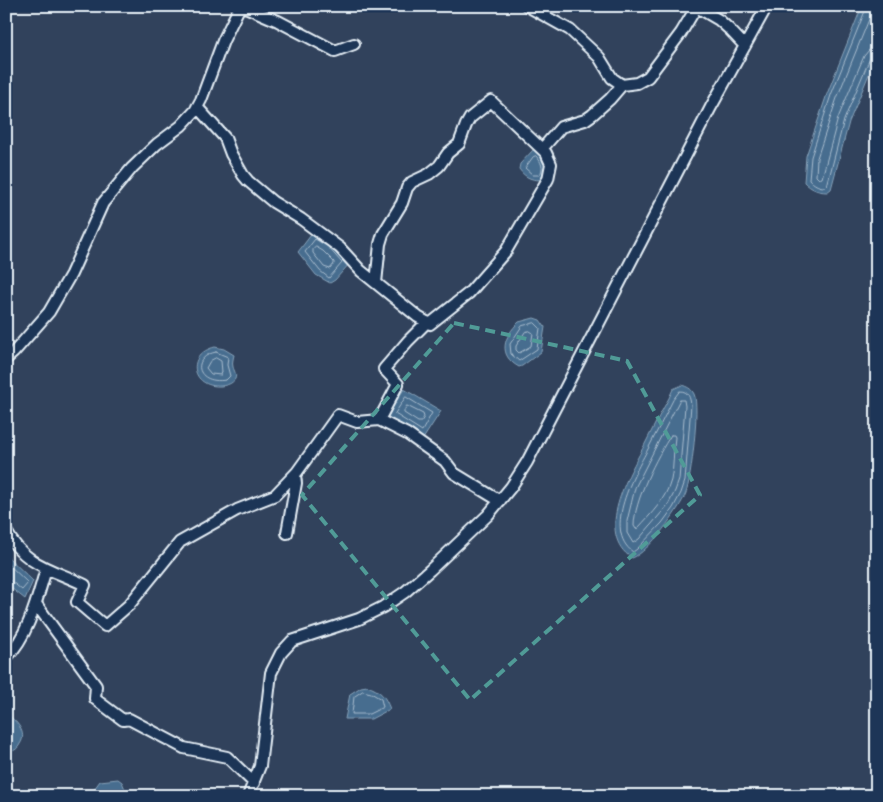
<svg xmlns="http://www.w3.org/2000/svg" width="883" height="802" font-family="Kalam,sans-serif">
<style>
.water{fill:#476d8f;stroke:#87a2b9}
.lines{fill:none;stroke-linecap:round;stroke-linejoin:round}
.shore{stroke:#a8bcce;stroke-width:1}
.minor-casing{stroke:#e8f1f8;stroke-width:14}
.minor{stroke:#1d3557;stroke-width:10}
.marked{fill:none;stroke:#509b97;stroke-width:4;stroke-dasharray:10 6;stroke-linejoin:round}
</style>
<rect width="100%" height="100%" fill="#31425c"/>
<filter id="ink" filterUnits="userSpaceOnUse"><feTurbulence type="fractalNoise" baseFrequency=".02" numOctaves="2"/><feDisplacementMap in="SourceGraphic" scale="10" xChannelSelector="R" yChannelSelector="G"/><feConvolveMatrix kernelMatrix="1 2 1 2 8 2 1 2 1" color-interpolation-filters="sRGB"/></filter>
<g filter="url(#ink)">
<path class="water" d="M 862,6 L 877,6 L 877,55 L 849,122 L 831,189 L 827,192 C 818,192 811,189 804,182 L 806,156 L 827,94 Z
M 534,149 C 548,155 546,167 544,180 C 533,180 526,179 519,169 L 520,164 Z
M 314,231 L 350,263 L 335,280 L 330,283 L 316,275 L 298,252 Z
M 534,318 L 540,320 L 545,327 L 541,352 L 522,366 L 519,367 C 497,355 504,336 519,322 Z
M 215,347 L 224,349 L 234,355 C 233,359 232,363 233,367 C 234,371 237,374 235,379 C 232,384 227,385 221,386 C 191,388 185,354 215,347 Z
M 682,385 C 687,387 691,388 694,394 C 700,406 691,479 686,493 C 680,509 648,553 632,558 C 594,534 629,474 644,446 C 652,430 660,414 669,398 L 673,389 Z
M 404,389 L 441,411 L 423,439 L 387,416 Z
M 6,555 L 33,581 L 25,599 L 6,584 Z
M 367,686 C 381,691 385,696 390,709 L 371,719 L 345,719 L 350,694 L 361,687 Z
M 6,714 C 16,720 28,733 20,744 C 17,750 13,752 6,751 Z
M 118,779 L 122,782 L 128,796 L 89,796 L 100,781 Z"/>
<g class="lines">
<path class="shore" d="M 867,6 L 831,95 L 811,157 L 809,179 C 813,184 821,189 827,186 L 844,120 L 870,58 L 873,55 L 877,55
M 873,6 L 872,12 L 837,98 L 817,158 L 816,176 L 819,179 L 822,178 L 838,118 L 864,56 L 869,50 L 877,49
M 536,156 C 541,161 545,169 539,175 L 533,175 L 525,168 L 533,157 Z
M 325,245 L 315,239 L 305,252 L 320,271 L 329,278 L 342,263 L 328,247
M 316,247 L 323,251 L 334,262 L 334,264 L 330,269 L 324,267 L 313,253 L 313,250 Z
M 535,323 L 540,328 L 537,349 L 519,361 L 511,354 L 510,344 L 522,326 Z
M 530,331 L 533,333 L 531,346 L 519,353 L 516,350 L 516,346 L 525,332 Z
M 216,352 L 228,357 L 227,365 L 230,376 L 226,380 C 196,385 190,357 216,352 Z
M 216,358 L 221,361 L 222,372 L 221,375 L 211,374 L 206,368 L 210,361 Z
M 680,391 C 689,391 690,398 691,405 L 685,481 L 681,493 L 673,508 L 662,523 L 637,549 L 633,552 C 602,530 635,473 648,449 C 656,433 665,416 673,400 Z
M 406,397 L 432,413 L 422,431 L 395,414 Z
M 680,400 L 684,400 L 685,406 L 679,480 L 675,491 L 668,505 L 639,539 L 633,543 L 627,533 L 627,521 L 635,488 Z
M 407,406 L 423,414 L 424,417 L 421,422 L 418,422 L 404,413 L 404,411 Z
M 671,435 L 674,435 L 675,437 C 673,451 674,467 671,480 C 666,499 651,514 638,528 L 636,529 L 634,526 C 634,501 657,456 671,435 Z
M 6,562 L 28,583 L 22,590 L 11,581 L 6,580
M 363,691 L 371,693 L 381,699 L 383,707 L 369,714 L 352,714 L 354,697 Z"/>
<defs>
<path id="minor" d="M 243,6 L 278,21 L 335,51 L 354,44
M 527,6 L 570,30 L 599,57 L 612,78 L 622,85
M 695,6 L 719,20 L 729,29 L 745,46
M 197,107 L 225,138 L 231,154 L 243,175 L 248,181 L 273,202 L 301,219 L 340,248 L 361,271 L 418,317 L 430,324 L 469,293 L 506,251 L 548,179 L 551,164 L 546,153 L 491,101 L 470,118 L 466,125 L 459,144 L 448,153 L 439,166 L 429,174 L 412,182 L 407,188 L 402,203 L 383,234 L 380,244 L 376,283
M 542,149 L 561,127 L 585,120 L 592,115 L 610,99 L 622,85 L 637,83 L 648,77 L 681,33 L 697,6
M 6,359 L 14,352 L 49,312 L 71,274 L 103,203 L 132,168 L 157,144 L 181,126 L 195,111 L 201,100 L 223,41 L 240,6
M 379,420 L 398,384 L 384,369 L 408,341 L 427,322
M 6,531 C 25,566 52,569 85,585 L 77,602 L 105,626 L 129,605 L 180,542 L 237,510 L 275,495 L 297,472 L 338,415 L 357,422 L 379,420 L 407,434 L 445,461 L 454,473 L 500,501
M 287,533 L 296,483 L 295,475
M 36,604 L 96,686 L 95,699 L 123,720 L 129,719 L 184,748 L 227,757 L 254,783
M 6,658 C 29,635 37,599 46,569
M 248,796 L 260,766 L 271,673 L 281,653 L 292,641 L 359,619 L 383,607 L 405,592 L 430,570 L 488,515 L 511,487 L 527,462 L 711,107 L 767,6"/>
</defs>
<use href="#minor" class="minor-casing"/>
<use href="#minor" class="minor"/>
</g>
</g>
<path class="marked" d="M 454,323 L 627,361 L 700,495 L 470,700 L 302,495 Z"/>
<rect width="883" height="802" fill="none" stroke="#1d3557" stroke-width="25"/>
<rect x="12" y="12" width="858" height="777" fill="none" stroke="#e8f1f8" stroke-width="2" filter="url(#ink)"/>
</svg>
